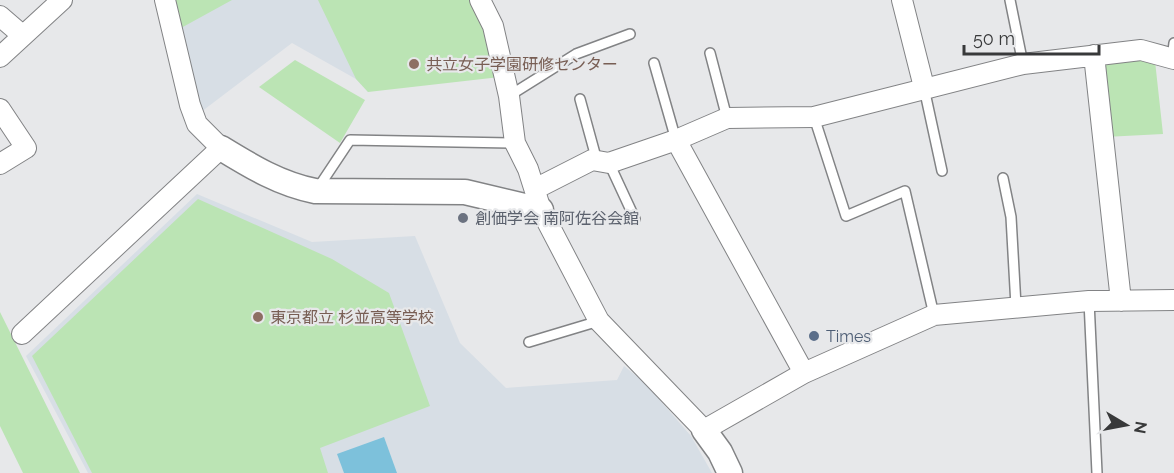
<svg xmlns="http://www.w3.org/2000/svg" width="1174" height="473" font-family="Raleway,'Noto Sans JP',sans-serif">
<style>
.built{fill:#d7dee5}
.green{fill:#bbe4b4}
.water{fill:#7dc1db}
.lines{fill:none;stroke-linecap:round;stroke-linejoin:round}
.service-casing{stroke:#828385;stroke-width:12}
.minor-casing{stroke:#828385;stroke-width:22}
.tertiary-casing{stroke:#828385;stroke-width:27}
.service{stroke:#fff;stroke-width:9}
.minor{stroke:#fff;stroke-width:20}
.tertiary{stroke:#fff;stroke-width:24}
.education-dot{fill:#8d6e63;stroke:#e7e8ea;stroke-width:2}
.worship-dot{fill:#6b7280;stroke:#e7e8ea;stroke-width:2}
.service-dot{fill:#5c6f8a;stroke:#e7e8ea;stroke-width:2}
.labels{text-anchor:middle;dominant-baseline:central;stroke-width:4.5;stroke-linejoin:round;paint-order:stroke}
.education-label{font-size:16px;fill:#785e54;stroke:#e7e8ea;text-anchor:start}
.worship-label{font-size:16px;fill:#5b616d;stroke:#e7e8ea;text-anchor:start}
.service-label{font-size:16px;fill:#4e5e75;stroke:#e7e8ea;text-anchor:start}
</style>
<rect width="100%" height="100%" fill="#e7e8ea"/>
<path class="built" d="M 175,0 L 473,0 L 368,92 L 356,79 L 292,43 L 201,112 Z
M 197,194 L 312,242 L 415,236 L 460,343 L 506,388 L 617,380 L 624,366 L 644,382 L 691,436 L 712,473 L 88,473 L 26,356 Z"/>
<path class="green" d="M 175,0 L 232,0 L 181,28 Z
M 318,0 L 473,0 L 488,28 L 500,77 L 368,92 L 356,79 Z
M 1137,57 L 1155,61 L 1163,134 L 1105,137 L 1101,62 Z
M 295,60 L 365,100 L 340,143 L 259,87 Z
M 198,199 L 332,259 L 389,293 L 430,406 L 320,448 L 328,473 L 92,473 L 32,356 Z
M 0,312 L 80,473 L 23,473 L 0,426 Z"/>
<path class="water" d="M 384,437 L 397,473 L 344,473 L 337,454 Z"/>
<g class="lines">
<defs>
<path id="service" d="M 1010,0 L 1023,64
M 710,53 L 727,118
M 1172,59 L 1174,43
M 654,63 L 676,140
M 924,88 L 942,171
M 509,96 L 576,54 L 630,34
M 580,99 L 597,161
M 814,117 L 846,216 L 905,191 L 934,315
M 609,163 L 635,219
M 1003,178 L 1011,217 L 1016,306
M 318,188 L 350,140 L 515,143
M 1089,301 L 1097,473
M 529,342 L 599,321"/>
<path id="minor" d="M 480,0 L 493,26 L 509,96 L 515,143 L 528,169 L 541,210 L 599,321 L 704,430 L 804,373 L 934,315 L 1089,301 L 1174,300
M 902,0 L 924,87
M 0,16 L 22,35
M 1094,55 L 1121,301
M 0,57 L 62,0
M 0,109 L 26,148 L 0,164
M 676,140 L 804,373
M 535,189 L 592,160 L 609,163 L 676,140 L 727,118 L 814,117 L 1023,64 L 1141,50 L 1174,59
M 22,334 L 221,148 L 197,124 L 190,105 L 165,0"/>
<path id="tertiary" d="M 221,148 C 252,167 280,184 315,191 L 465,192 L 541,210
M 704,430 L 720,452 L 730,473"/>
</defs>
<use href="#service" class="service-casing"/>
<use href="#minor" class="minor-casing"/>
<use href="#tertiary" class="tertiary-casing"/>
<use href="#service" class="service"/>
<use href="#minor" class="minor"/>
<use href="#tertiary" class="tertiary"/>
</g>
<g class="education-dot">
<circle cx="414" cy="64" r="6"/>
<circle cx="258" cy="317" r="6"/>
</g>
<circle class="worship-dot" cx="463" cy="218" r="6"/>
<circle class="service-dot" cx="814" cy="336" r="6"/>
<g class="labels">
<g class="education-label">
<text x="426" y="64">共立女子学園研修センター</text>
<text x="270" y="317">東京都立 杉並高等学校</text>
</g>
<g class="worship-label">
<text x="475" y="218">創価学会 南阿佐谷会館</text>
</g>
<g class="service-label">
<text x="826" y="336">Times</text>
</g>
</g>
<g transform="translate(1126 425) rotate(100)" stroke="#e7e8ea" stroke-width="4.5" paint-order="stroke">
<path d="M0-4.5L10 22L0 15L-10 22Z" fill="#38393a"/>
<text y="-9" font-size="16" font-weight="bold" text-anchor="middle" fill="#38393a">N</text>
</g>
<path d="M964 45v9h135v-9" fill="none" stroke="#38393a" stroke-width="3"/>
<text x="973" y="45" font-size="18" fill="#38393a" stroke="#e7e8ea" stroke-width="4.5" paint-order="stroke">50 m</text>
</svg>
